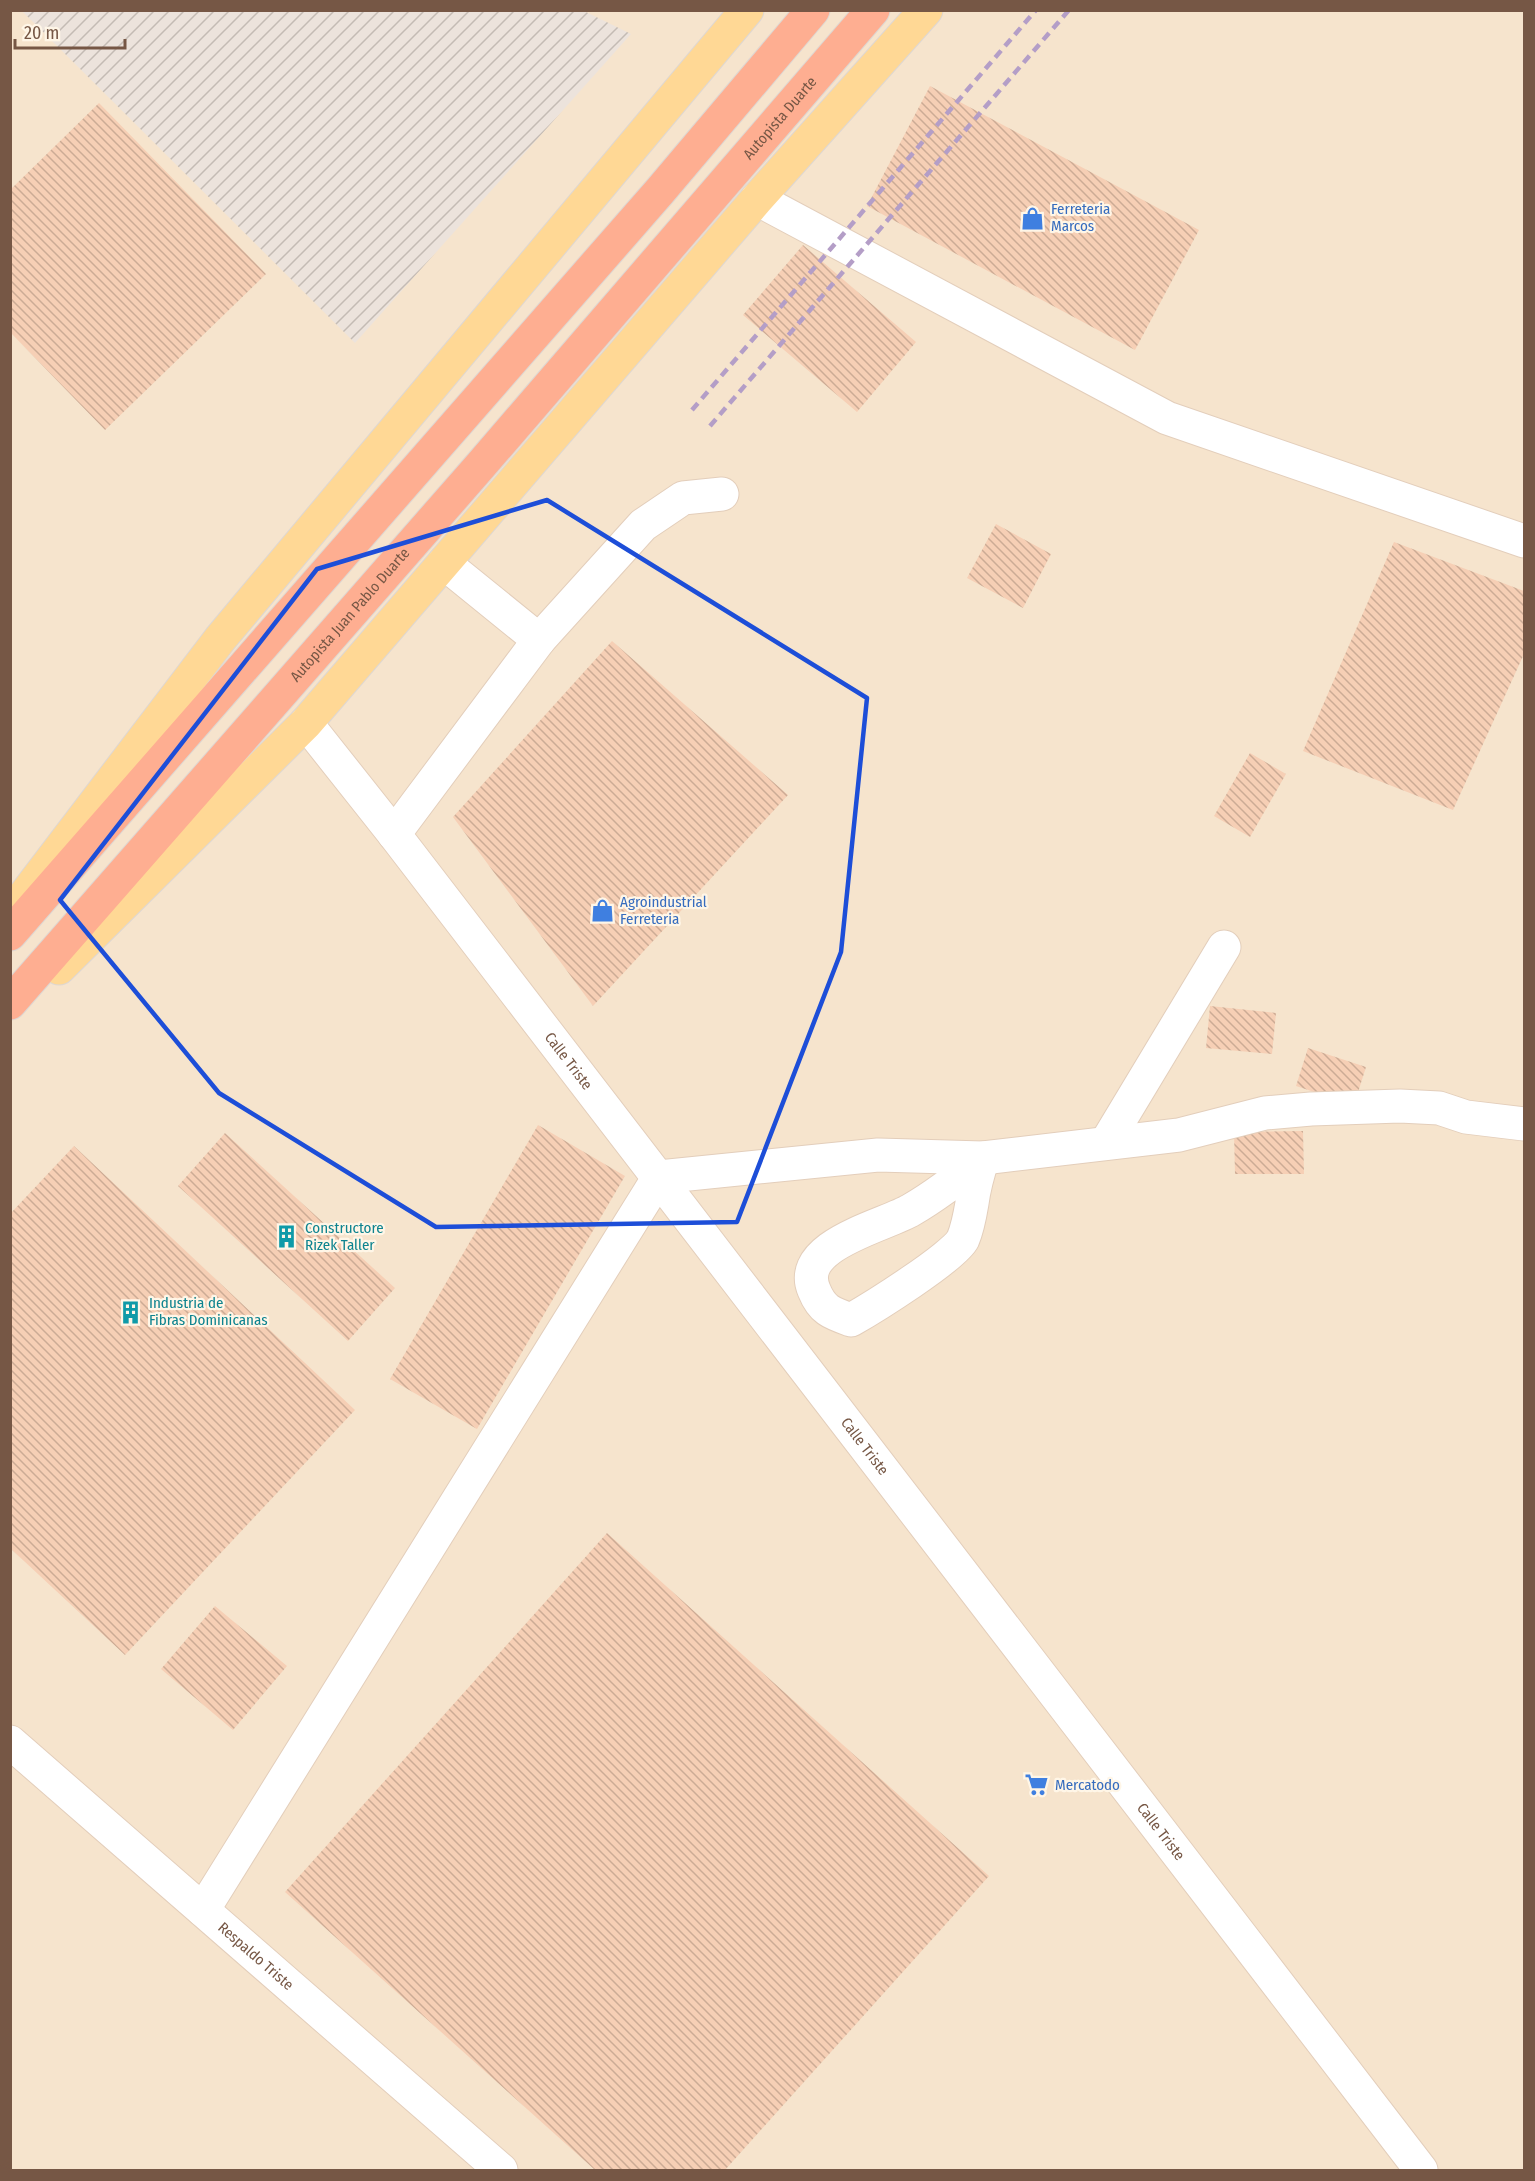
<svg xmlns="http://www.w3.org/2000/svg" width="1535" height="2181" font-family="'Fira Sans Condensed',sans-serif">
<style>
.residential{fill:#f6e4cd}
.industrial{fill:url(#industrial-furrows)}
.building{fill:url(#building-back-hatch)}
.lines{fill:none;stroke-linecap:round;stroke-linejoin:round}
.minor-casing{stroke:#e3cebb;stroke-width:35}
.major-casing{stroke:#ded7d2;stroke-width:35}
.highway-casing{stroke:#ded7d2;stroke-width:35}
.minor{stroke:#fff;stroke-width:33}
.major{stroke:#ffd895;stroke-width:33}
.highway{stroke:#feae91;stroke-width:33}
.rail{stroke:#b49ec7;stroke-width:4.5;stroke-dasharray:9 6;stroke-linecap:butt}
.marked{fill:none;stroke:#1d4ed8;stroke-width:4.5;stroke-linejoin:round}
.labels{text-anchor:middle;dominant-baseline:central;stroke-width:4.5;stroke-linejoin:round;paint-order:stroke}
.street-label{font-size:15px;fill:#765745;stroke:#fff6e7}
.shop-label{font-size:15px;fill:#366cbe;stroke:#fff6e7;text-anchor:start}
.culture-label{font-size:15px;fill:#0d838f;stroke:#fff6e7;text-anchor:start}
</style>
<defs>
<pattern id="industrial-furrows" width="10" height="10" patternUnits="userSpaceOnUse" patternTransform="scale(1.5)"><rect width="10" height="10" fill="#ece3dc"/><path d="M-1 1l2-2M0 10L10 0M9 11l2-2" fill="none" stroke="#c4bbb4"/></pattern>
<pattern id="building-back-hatch" width="6" height="6" patternUnits="userSpaceOnUse" patternTransform="scale(1.5)"><rect width="6" height="6" fill="#f6cfb5"/><path d="M-1 5l2 2M0 0l6 6M5-1l2 2" fill="none" stroke="#ccab95"/></pattern>
</defs>
<rect width="100%" height="100%" fill="#fef2df"/>
<path class="residential" d="M 11,11 L 1524,11 L 1524,2170 L 11,2170 Z"/>
<path class="industrial" d="M 582,10 L 631,34 L 355,343 L 22,11 Z"/>
<path class="building" d="M 930,86 L 1199,230 L 1135,350 L 867,206 Z
M 99,103 L 266,274 L 105,430 L 10,332 L 10,190 Z
M 803,245 L 916,342 L 857,412 L 743,315 Z
M 996,524 L 1051,554 L 1023,608 L 967,578 Z
M 1394,542 L 1524,591 L 1524,654 L 1453,810 L 1303,751 Z
M 612,641 L 788,795 L 593,1006 L 453,817 Z
M 1250,753 L 1286,774 L 1250,837 L 1214,816 Z
M 1210,1006 L 1276,1013 L 1272,1054 L 1206,1048 Z
M 1308,1048 L 1366,1067 L 1354,1105 L 1296,1086 Z
M 538,1125 L 625,1176 L 477,1429 L 390,1379 Z
M 1303,1131 L 1304,1174 L 1235,1174 L 1234,1132 Z
M 225,1133 L 395,1288 L 348,1341 L 178,1186 Z
M 74,1146 L 355,1410 L 125,1655 L 10,1548 L 10,1214 Z
M 607,1533 L 989,1876 L 725,2170 L 595,2170 L 285,1892 Z
M 215,1606 L 287,1666 L 233,1730 L 161,1669 Z"/>
<g class="lines">
<defs>
<g id="minor">
<path d="M 757,199 L 1167,418 L 1524,541"/>
<path d="M 444,563 L 539,640"/>
<path id="s1" d="M 306,723 L 394,834 L 1421,2170"/>
<path d="M 394,834 L 539,640 L 643,525 L 683,498 L 722,494"/>
<path d="M 1106,1143 L 1224,947"/>
<path d="M 983,1158 C 978,1173 974,1188 972,1203 C 970,1215 968,1227 963,1239 C 954,1257 872,1308 851,1320 C 831,1313 822,1310 814,1290 C 795,1245 884,1226 911,1210 C 937,1195 960,1177 983,1158 Z"/>
<path id="s2" d="M 10,1742 L 501,2170"/>
<path d="M 203,1910 L 659,1177 L 878,1155 L 983,1158 L 1179,1135 L 1265,1113 L 1311,1109 L 1400,1106 L 1439,1108 L 1466,1117 L 1524,1124"/>
</g>
<path id="major" d="M 18,904 L 220,639 L 747,10
M 59,968 L 306,723 L 757,199 L 926,10"/>
<g id="highway">
<path d="M 10,934 L 660,191 L 813,10"/>
<path id="s3" d="M 10,1003 L 481,465 L 873,10"/>
</g>
</defs>
<use href="#minor" class="minor-casing"/>
<use href="#major" class="major-casing"/>
<use href="#highway" class="highway-casing"/>
<use href="#minor" class="minor"/>
<use href="#major" class="major"/>
<use href="#highway" class="highway"/>
<path class="rail" d="M 692,410 L 1036,10
M 710,426 L 1069,10"/>
</g>
<path class="marked" d="M 547,500 L 867,698 L 841,952 L 737,1222 L 436,1227 L 219,1093 L 60,900 L 317,569 Z"/>
<defs>
<symbol id="shop-bare" viewBox="-9 -9 18 18"><path d="M-5-2.5h2.3a2.7 3.5 0 0 1 5.4 0H5L5.5 6h-11ZM-1.5-2.5h3a1.5 2.3 0 0 0-3 0Z" fill="#3f7fe0" stroke="#fff6e7" stroke-width="2.5" paint-order="stroke"/></symbol>
<symbol id="building-bare" viewBox="-9 -9 18 18"><path d="M-4-6H4V6H1V3H-1V6H-4ZM-2.5-4.3h1.7v1.8h-1.7ZM.8-4.3h1.7v1.8H.8ZM-2.5-1h1.7V.8h-1.7ZM.8-1h1.7V.8H.8Z" fill="#0f9aa8" stroke="#fff6e7" stroke-width="2.5" paint-order="stroke"/></symbol>
<symbol id="supermarket-bare" viewBox="-9 -9 18 18"><path d="M-6-5.5h2.5l.6 2H6L4.5 2H-2.5L-4.4-4H-6ZM-1.5 3.2a1.3 1.3 0 1 0 .1 0ZM3 3.2a1.3 1.3 0 1 0 .1 0Z" fill="#3f7fe0" stroke="#fff6e7" stroke-width="2.5" paint-order="stroke"/></symbol>
</defs>
<g fill-rule="evenodd">
<use href="#shop-bare" x="1016" y="202" width="33" height="33"/>
<use href="#shop-bare" x="586" y="894" width="33" height="33"/>
<use href="#building-bare" x="270" y="1220" width="33" height="33"/>
<use href="#building-bare" x="114" y="1296" width="33" height="33"/>
<use href="#supermarket-bare" x="1020" y="1768" width="33" height="33"/>
</g>
<g class="labels">
<g class="street-label">
<text stroke="none"><textPath href="#s3" startOffset="1173">Autopista Duarte</textPath></text>
<text stroke="none"><textPath href="#s3" startOffset="516">Autopista Juan Pablo Duarte</textPath></text>
<text stroke="none"><textPath href="#s1" startOffset="428">Calle Triste</textPath></text>
<text stroke="none"><textPath href="#s1" startOffset="914">Calle Triste</textPath></text>
<text stroke="none"><textPath href="#s1" startOffset="1400">Calle Triste</textPath></text>
<text stroke="none"><textPath href="#s2" startOffset="326">Respaldo Triste</textPath></text>
</g>
<g class="shop-label">
<text x="1051" y="209">Ferreteria<tspan x="1051" dy="17">Marcos</tspan></text>
<text x="620" y="902">Agroindustrial<tspan x="620" dy="17">Ferreteria</tspan></text>
<text x="1055" y="1785">Mercatodo</text>
</g>
<g class="culture-label">
<text x="305" y="1228">Constructore<tspan x="305" dy="17">Rizek Taller</tspan></text>
<text x="149" y="1303">Industria de<tspan x="149" dy="17">Fibras Dominicanas</tspan></text>
</g>
</g>
<rect width="1535" height="2181" fill="none" stroke="#765745" stroke-width="24"/>
<path d="M15 39v9h110v-9" fill="none" stroke="#765745" stroke-width="3"/>
<text x="24" y="39" font-size="18" fill="#765745" stroke="#fff6e7" stroke-width="4.5" paint-order="stroke">20 m</text>
</svg>
